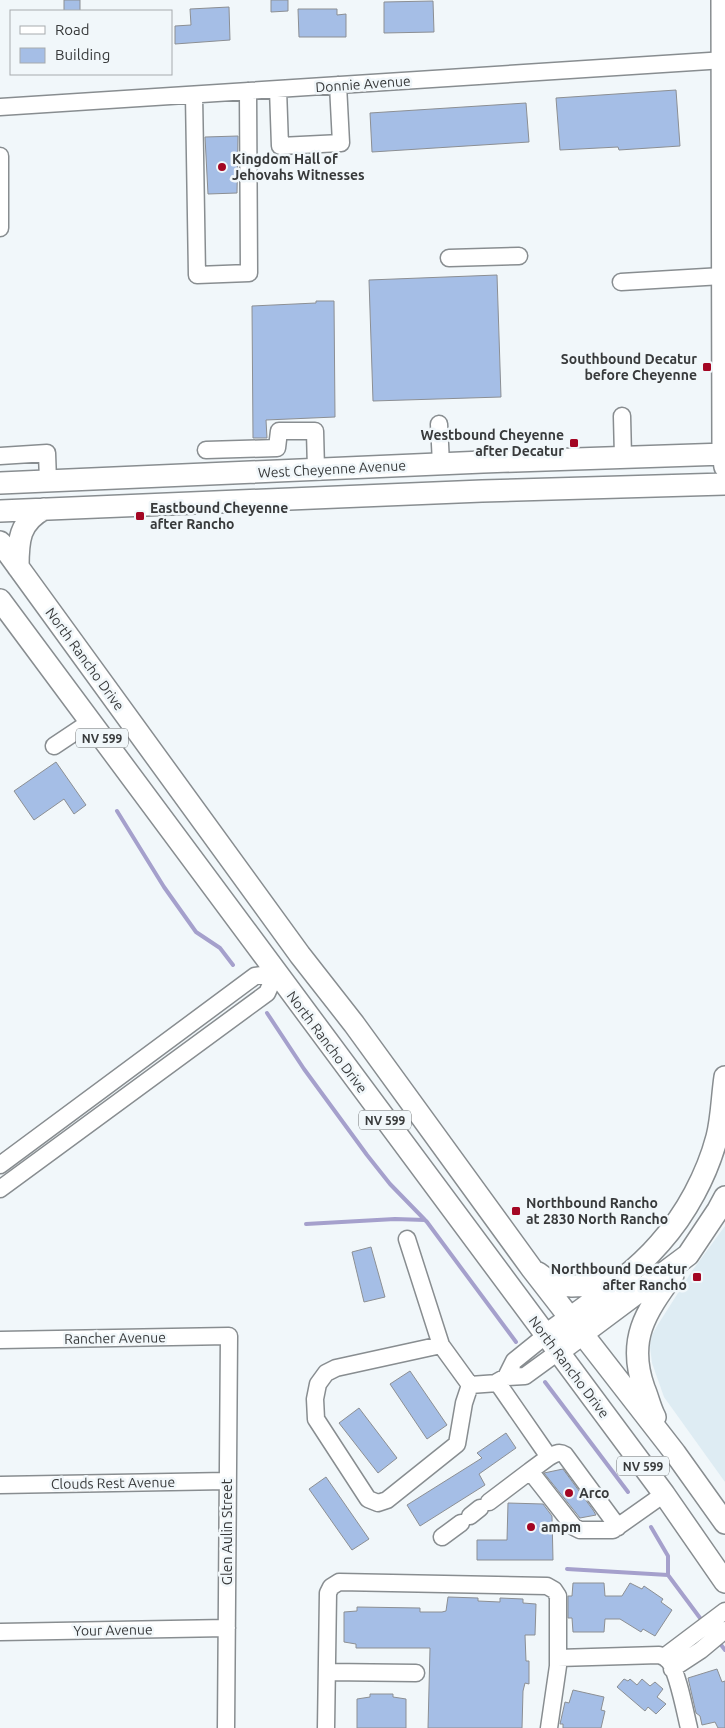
<svg xmlns="http://www.w3.org/2000/svg" width="725" height="1728" font-family="Ubuntu,sans-serif">
<style>
.built{fill:#deecf3}
.lines{fill:none;stroke-linecap:round;stroke-linejoin:round}
.stream{stroke:#a5a0cc;stroke-width:4}
.building{fill:#a5bee6;stroke:#8c8f93}
.minor-casing{stroke:#888d90;stroke-width:19}
.major-casing{stroke:#888d90;stroke-width:24}
.minor{stroke:#fff;stroke-width:16}
.major{stroke:#fff;stroke-width:21}
.poi-dot{fill:#a30623;stroke:#f1f7fa;stroke-width:2}
.labels{text-anchor:middle;dominant-baseline:central;stroke-width:5;stroke-linejoin:round;paint-order:stroke}
.shield{fill:#f1f7fa;stroke:#707374;stroke-width:1}
.shield-label{font-size:12px;font-weight:bold;fill:#383a3b}
.street-label{font-size:14px;fill:#383a3b;stroke:#f1f7fa}
.poi-label{font-size:14px;font-weight:bold;fill:#383a3b;stroke:#f1f7fa;text-anchor:start}
</style>
<rect width="100%" height="100%" fill="#f1f7fa"/>
<path class="built" d="M 725,1226 L 725,1482 L 664,1397 L 652,1363 L 650,1347 L 651,1337 L 657,1326 L 692,1271 Z"/>
<g class="lines">
<path class="stream" d="M 117,811 L 164,887 L 196,932 L 220,948 L 233,965
M 267,1013 L 304,1069 L 367,1155 L 390,1184 L 427,1222 L 516,1342
M 306,1224 L 395,1219 L 425,1220
M 545,1382 L 628,1492
M 651,1527 L 668,1556 L 668,1575
M 567,1569 L 668,1575 L 703,1622
M 718,1641 L 725,1650"/>
</g>
<path class="building" d="M 64,0 L 80,0 L 80,11 L 64,11 Z
M 271,0 L 288,0 L 288,11 L 271,12 Z
M 433,1 L 434,32 L 384,33 L 384,2 Z
M 229,7 L 230,40 L 175,44 L 175,26 L 191,25 L 190,9 Z
M 298,9 L 337,9 L 337,15 L 346,14 L 346,37 L 299,37 Z
M 676,90 L 680,146 L 619,150 L 618,147 L 560,150 L 556,98 Z
M 526,103 L 529,142 L 372,152 L 370,113 Z
M 238,136 L 237,193 L 208,194 L 205,137 Z
M 497,275 L 501,397 L 373,401 L 369,280 Z
M 316,301 L 334,301 L 335,417 L 266,420 L 267,438 L 253,438 L 252,306 L 316,303 Z
M 56,762 L 86,805 L 74,814 L 64,799 L 34,820 L 14,791 Z
M 371,1247 L 385,1297 L 364,1302 L 352,1252 Z
M 410,1371 L 447,1425 L 427,1439 L 390,1384 Z
M 359,1408 L 397,1458 L 378,1473 L 339,1423 Z
M 506,1433 L 516,1448 L 479,1474 L 485,1485 L 420,1526 L 407,1505 L 482,1458 L 477,1453 Z
M 563,1469 L 593,1510 L 596,1515 L 580,1518 L 544,1473 Z
M 326,1477 L 369,1539 L 352,1550 L 309,1489 Z
M 508,1503 L 543,1504 L 552,1516 L 553,1560 L 477,1560 L 477,1540 L 507,1540 Z
M 573,1583 L 604,1583 L 605,1596 L 622,1596 L 630,1583 L 642,1589 L 644,1586 L 663,1599 L 661,1602 L 672,1610 L 655,1636 L 643,1629 L 641,1632 L 620,1619 L 605,1619 L 604,1632 L 573,1632 L 572,1618 L 568,1618 L 568,1596 L 572,1596 Z
M 448,1597 L 478,1598 L 478,1601 L 500,1602 L 500,1598 L 523,1599 L 523,1603 L 536,1604 L 535,1635 L 525,1635 L 526,1661 L 529,1661 L 529,1684 L 525,1683 L 523,1691 L 522,1728 L 428,1728 L 430,1648 L 356,1648 L 356,1644 L 344,1642 L 344,1612 L 357,1611 L 357,1607 L 420,1608 L 420,1612 L 442,1612 L 446,1611 Z
M 717,1669 L 722,1682 L 725,1681 L 725,1728 L 718,1728 L 715,1722 L 702,1725 L 700,1716 L 696,1713 L 688,1678 Z
M 624,1679 L 628,1681 L 630,1679 L 637,1685 L 642,1679 L 650,1686 L 655,1682 L 663,1689 L 657,1697 L 666,1704 L 656,1714 L 648,1707 L 645,1711 L 617,1687 Z
M 573,1690 L 604,1697 L 601,1710 L 605,1711 L 601,1728 L 563,1728 L 563,1724 L 560,1724 L 565,1702 L 569,1703 Z
M 370,1694 L 393,1694 L 393,1697 L 406,1699 L 406,1728 L 357,1728 L 357,1699 L 370,1697 Z"/>
<g class="lines">
<defs>
<path id="minor" d="M 278,89 L 280,146 L 341,143 L 338,85
M 194,95 L 197,275 L 249,273 L 248,91
M 0,107 L 725,60
M 0,156 L 0,228
M 449,258 L 519,256
M 621,282 L 722,276
M 622,416 L 623,457
M 439,424 L 441,464
M 206,450 L 277,448 L 279,431 L 315,431 L 316,470
M 0,456 L 47,453 L 48,481
M 54,746 L 90,722
M 0,1165 L 255,976 L 276,973
M 0,1189 L 267,993 L 276,973
M 407,1239 L 441,1345
M 0,1340 L 229,1336 L 226,1728
M 558,1352 L 525,1376 L 506,1377 L 497,1382 L 549,1457 L 530,1471 L 574,1527 L 580,1530 L 613,1530 L 664,1494
M 506,1377 L 514,1361 L 545,1336
M 470,1385 L 441,1345 L 336,1368 L 326,1373 L 318,1384 L 315,1399 L 316,1419 L 368,1499 L 378,1503 L 387,1500 L 457,1444 L 464,1403 L 470,1385 L 498,1383
M 549,1457 C 555,1454 559,1451 565,1455 L 618,1527
M 0,1485 L 227,1481
M 489,1502 L 530,1471
M 470,1516 L 480,1508
M 442,1537 L 461,1523
M 0,1632 L 227,1628
M 664,1657 L 725,1611
M 558,1658 L 659,1655 C 663,1656 666,1658 669,1661 C 678,1673 685,1712 689,1728
M 672,1669 L 701,1650 L 725,1630
M 327,1672 L 416,1673
M 326,1728 L 328,1593 L 331,1587 L 339,1582 L 547,1586 L 554,1590 L 558,1596 L 558,1666 L 549,1728"/>
<path id="major" d="M 722,0 L 723,454 L 725,467
M 0,483 L 483,462 L 725,454
M 0,511 L 482,491 L 725,484
M 0,542 L 300,955 L 354,1024 L 532,1269 L 675,1453 L 725,1523
M 18,567 C 18,541 19,522 44,509
M 0,600 L 664,1494 L 725,1582
M 538,1273 L 553,1284 L 572,1286 L 592,1285 L 614,1277
M 545,1336 C 583,1308 630,1278 660,1243 C 686,1214 707,1175 717,1137 C 722,1117 722,1097 725,1077
M 558,1352 L 688,1255 L 718,1210 L 725,1197
M 655,1417 C 650,1408 648,1397 644,1388 C 627,1340 645,1313 673,1275"/>
</defs>
<use href="#minor" class="minor-casing"/>
<use href="#major" class="major-casing"/>
<use href="#minor" class="minor"/>
<use href="#major" class="major"/>
</g>
<g class="poi-dot">
<circle cx="222" cy="167" r="5"/>
<rect x="702" y="362" width="10" height="10" rx="2.5"/>
<rect x="569" y="438" width="10" height="10" rx="2.5"/>
<rect x="135" y="511" width="10" height="10" rx="2.5"/>
<rect x="511" y="1206" width="10" height="10" rx="2.5"/>
<rect x="692" y="1272" width="10" height="10" rx="2.5"/>
<circle cx="569" cy="1493" r="5"/>
<circle cx="531" cy="1527" r="5"/>
</g>
<g class="labels">
<g class="shield">
<rect x="76" y="728.5" width="52" height="19" rx="4"/>
<rect x="359" y="1110.5" width="52" height="19" rx="4"/>
<rect x="617" y="1456.5" width="52" height="19" rx="4"/>
</g>
<g class="shield-label">
<text x="102" y="738">NV 599</text>
<text x="385" y="1120">NV 599</text>
<text x="643" y="1466">NV 599</text>
</g>
<g class="street-label">
<text transform="translate(363 84) rotate(-4)">Donnie Avenue</text>
<text transform="translate(332 469) rotate(-3)">West Cheyenne Avenue</text>
<text transform="translate(85 659) rotate(54)">North Rancho Drive</text>
<text transform="translate(327 1042) rotate(53)">North Rancho Drive</text>
<text transform="translate(115 1338) rotate(-1)">Rancher Avenue</text>
<text transform="translate(569 1367) rotate(53)">North Rancho Drive</text>
<text transform="translate(113 1483) rotate(-1)">Clouds Rest Avenue</text>
<text transform="translate(227 1532) rotate(-90)">Glen Aulin Street</text>
<text transform="translate(113 1630) rotate(-1)">Your Avenue</text>
</g>
<g class="poi-label">
<text x="232" y="159">Kingdom Hall of<tspan x="232" dy="16">Jehovahs Witnesses</tspan></text>
<text x="697" y="359" text-anchor="end">Southbound Decatur<tspan x="697" dy="16">before Cheyenne</tspan></text>
<text x="564" y="435" text-anchor="end">Westbound Cheyenne<tspan x="564" dy="16">after Decatur</tspan></text>
<text x="150" y="508">Eastbound Cheyenne<tspan x="150" dy="16">after Rancho</tspan></text>
<text x="526" y="1203">Northbound Rancho<tspan x="526" dy="16">at 2830 North Rancho</tspan></text>
<text x="687" y="1269" text-anchor="end">Northbound Decatur<tspan x="687" dy="16">after Rancho</tspan></text>
<text x="579" y="1493">Arco</text>
<text x="541" y="1527">ampm</text>
</g>
</g>
<rect x="10" y="10" width="162" height="65" fill="#f1f7fa" stroke="#a7abae"/>
<rect x="20" y="26" width="25" height="8" fill="#ffffff" stroke="#a7abae"/>
<text x="55" y="35" font-size="15" fill="#383a3b">Road</text>
<rect x="20" y="48" width="25" height="15" fill="#a5bee6" stroke="#a7abae"/>
<text x="55" y="60" font-size="15" fill="#383a3b">Building</text>
</svg>
